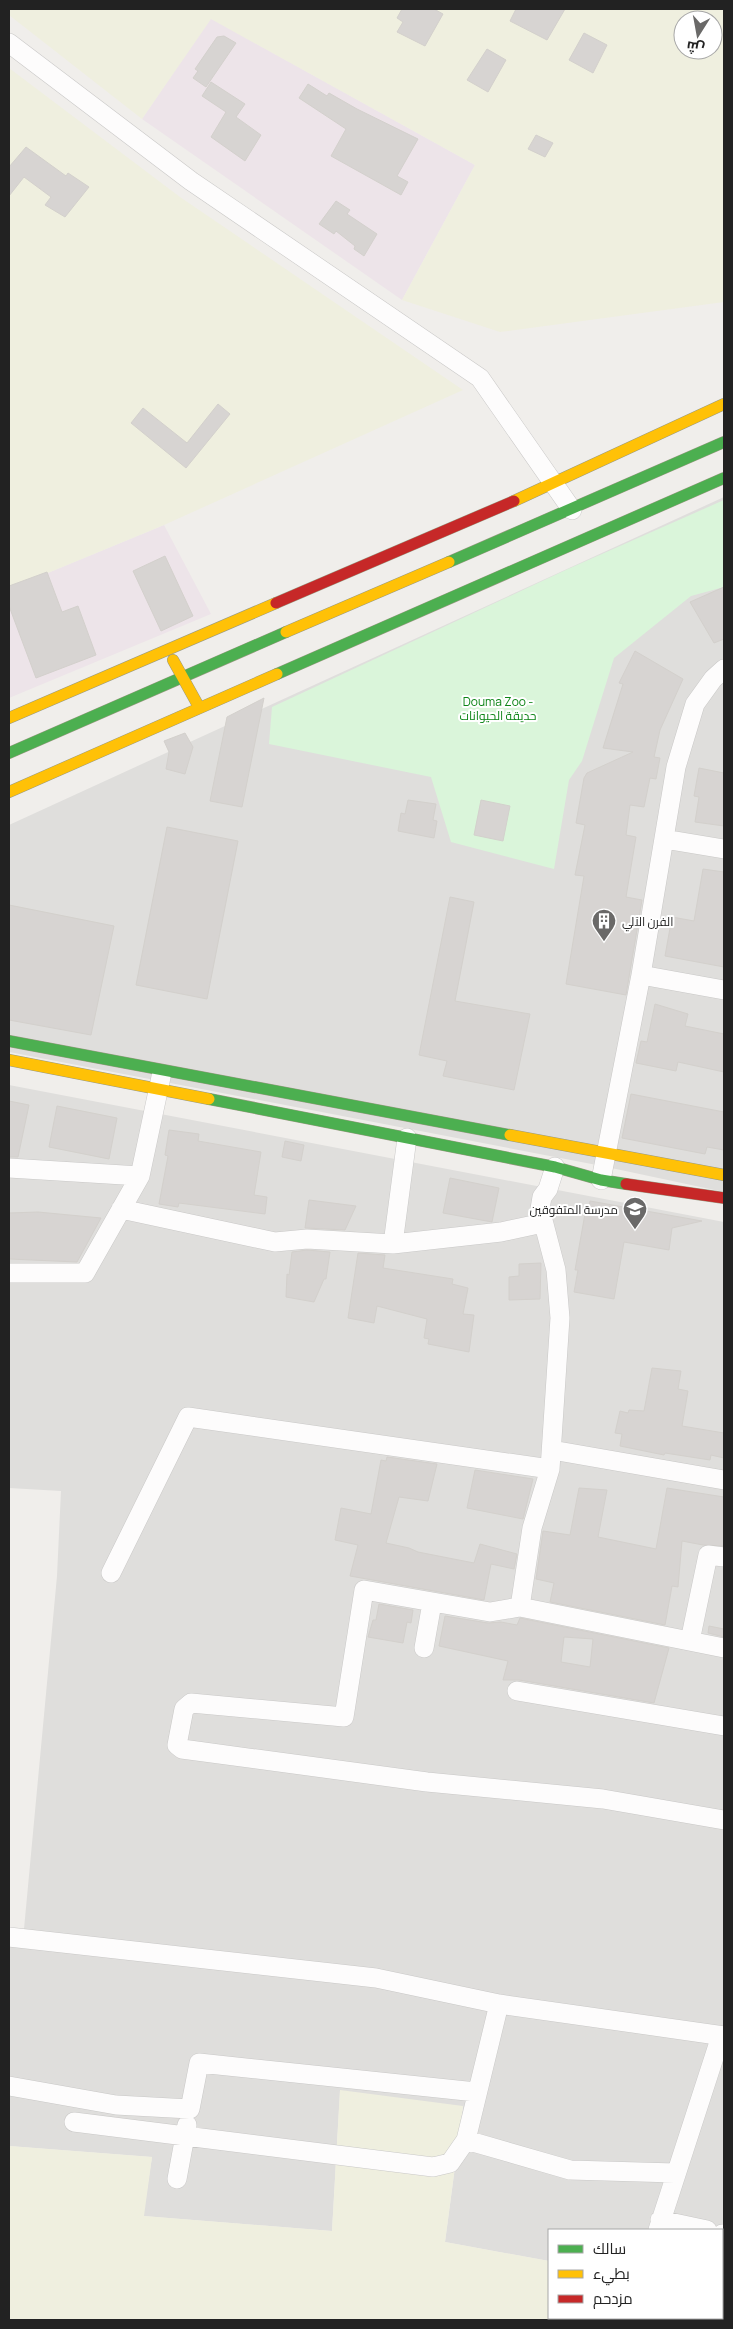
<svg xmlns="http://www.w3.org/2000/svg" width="733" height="2329" font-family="Manrope,Cairo,sans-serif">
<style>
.residential{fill:#dfdedc}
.industrial{fill:#ede4e9}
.farmland{fill:#efefdf;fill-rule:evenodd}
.park{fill:#daf5da}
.building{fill:#d7d4d2;stroke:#d3d0cc;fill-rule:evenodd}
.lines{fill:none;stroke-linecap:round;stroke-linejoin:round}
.street-casing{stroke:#c9c8c7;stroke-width:20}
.fast-casing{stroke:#999a82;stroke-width:12}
.slow-casing{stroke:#999a82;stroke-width:12}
.jam-casing{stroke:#999a82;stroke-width:12}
.street{stroke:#fdfcfc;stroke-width:19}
.fast{stroke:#4caf50;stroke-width:11}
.slow{stroke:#ffc107;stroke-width:11}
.jam{stroke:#c62828;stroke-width:11}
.labels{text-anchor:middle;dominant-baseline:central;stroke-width:4;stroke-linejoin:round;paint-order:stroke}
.park-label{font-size:12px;fill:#0c8416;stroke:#fff}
.poi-label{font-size:12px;fill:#222;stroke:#fff;text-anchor:start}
</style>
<rect width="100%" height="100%" fill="#f0eeeb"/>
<path class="residential" d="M 724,497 L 724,1192 L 602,1166 L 9,1052 L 9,825 Z
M 9,1085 L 724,1222 L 724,2320 L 643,2320 L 644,2318 L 722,2318 L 722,2230 L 549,2230 L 549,2261 L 445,2242 L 463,2107 L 340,2091 L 332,2231 L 143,2216 L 152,2157 L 9,2146 L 9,1928 L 24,1929 L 57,1576 L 61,1491 L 9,1488 Z"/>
<path class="industrial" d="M 210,18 L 475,165 L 402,300 L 142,119 Z
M 164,525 L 211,614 L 9,698 L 9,589 Z"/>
<path class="farmland" d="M 9,9 L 724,9 L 724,302 L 500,332 L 402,300 L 475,165 L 211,19 L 142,119 L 9,15 ZM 683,20 L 713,20 L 713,50 L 683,50 Z
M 9,68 L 180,197 L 463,390 L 164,525 L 9,589 Z
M 340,2090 L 463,2106 L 445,2242 L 549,2261 L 549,2318 L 644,2318 L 643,2320 L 9,2320 L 9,2146 L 152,2157 L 144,2216 L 332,2231 Z"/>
<path class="park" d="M 724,500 L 724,587 L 691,596 L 614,658 L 582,761 L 569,780 L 554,869 L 451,842 L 431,777 L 269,744 L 272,707 L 568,569 Z"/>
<path class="building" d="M 402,9 L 434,9 L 443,14 L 425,46 L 397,32 L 403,22 L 397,18 Z
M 516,9 L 565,9 L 547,40 L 510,21 Z
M 584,33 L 607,45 L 593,73 L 569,60 Z
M 224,36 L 236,43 L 206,87 L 193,78 L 198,71 L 195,69 L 217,37 Z
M 487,49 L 506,60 L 488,92 L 467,80 Z
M 211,82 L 245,104 L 236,117 L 261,135 L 245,161 L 211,137 L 226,112 L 202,96 Z
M 308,84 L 327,96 L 329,93 L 357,109 L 418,139 L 397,176 L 408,182 L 401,195 L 331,156 L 346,129 L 299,98 Z
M 536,135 L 553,143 L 545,157 L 528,149 Z
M 26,147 L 66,176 L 68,173 L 89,187 L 65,217 L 45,205 L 51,197 L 24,177 L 9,196 L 9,167 Z
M 336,201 L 350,210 L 347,214 L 377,234 L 364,256 L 354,249 L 355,246 L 336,231 L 334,234 L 319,224 Z
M 218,404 L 230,414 L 186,468 L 131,423 L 143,408 L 187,443 Z
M 165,556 L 193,616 L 161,631 L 133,571 Z
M 47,572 L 62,612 L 78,606 L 96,655 L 36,678 L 9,606 L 9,586 Z
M 724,587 L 724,639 L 714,643 L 690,602 Z
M 635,651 L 683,679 L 660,730 L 654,757 L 660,758 L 656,779 L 650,778 L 644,807 L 630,805 L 626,835 L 636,837 L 626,897 L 642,900 L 626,995 L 566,984 L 584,876 L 575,875 L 585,825 L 576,823 L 584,778 L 587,773 L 633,752 L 603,748 L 623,684 L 619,683 Z
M 264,698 L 242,807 L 210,801 L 227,717 Z
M 185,733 L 193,747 L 185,774 L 166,769 L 169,752 L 164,741 Z
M 699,768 L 724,773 L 724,826 L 695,822 L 699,797 L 694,796 Z
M 408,800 L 436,804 L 433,820 L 437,821 L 434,838 L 398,831 L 401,813 L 405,814 Z
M 481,800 L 510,806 L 503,841 L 474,835 Z
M 167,827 L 238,841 L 207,999 L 136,985 Z
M 703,869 L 724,872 L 724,967 L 665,956 L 672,917 L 694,921 Z
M 450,897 L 474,902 L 455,1001 L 530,1014 L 514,1090 L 443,1076 L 447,1061 L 419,1055 Z
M 9,905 L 114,926 L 91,1035 L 9,1020 Z
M 655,1004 L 688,1014 L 685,1026 L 724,1034 L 724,1072 L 678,1062 L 676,1071 L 636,1063 L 641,1041 L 647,1042 Z
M 631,1094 L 724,1112 L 724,1150 L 707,1147 L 705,1154 L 622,1138 Z
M 9,1101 L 29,1105 L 18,1157 L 9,1157 Z
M 57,1106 L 117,1118 L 109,1159 L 49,1147 Z
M 169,1130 L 199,1134 L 198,1141 L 261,1152 L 254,1195 L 267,1197 L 265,1214 L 179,1203 L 178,1207 L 159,1204 L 168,1156 L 165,1155 Z
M 285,1141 L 304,1145 L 301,1161 L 282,1157 Z
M 450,1178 L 499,1188 L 492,1222 L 443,1213 Z
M 309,1200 L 356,1206 L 345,1230 L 305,1228 Z
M 590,1201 L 702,1221 L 672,1228 L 669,1250 L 624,1242 L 614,1299 L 574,1292 L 578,1270 L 575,1270 L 586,1208 L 589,1208 Z
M 38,1212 L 101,1218 L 77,1262 L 9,1259 L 9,1213 Z
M 307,1250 L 330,1252 L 326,1279 L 324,1279 L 314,1302 L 286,1297 L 287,1274 L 289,1275 L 292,1252 Z
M 358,1253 L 385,1255 L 383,1268 L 453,1279 L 452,1284 L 468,1288 L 463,1314 L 474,1315 L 469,1352 L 428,1344 L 429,1339 L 424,1338 L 427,1319 L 377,1306 L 374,1323 L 348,1318 Z
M 541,1263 L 540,1299 L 509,1300 L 509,1277 L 519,1276 L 519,1264 Z
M 652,1368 L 681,1371 L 678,1389 L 688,1391 L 682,1426 L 724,1433 L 724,1458 L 711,1455 L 710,1460 L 665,1453 L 664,1455 L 620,1446 L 622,1434 L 615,1433 L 620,1411 L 628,1413 L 629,1410 L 644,1411 Z
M 387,1457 L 437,1464 L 428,1501 L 399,1497 L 386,1543 L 409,1548 L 418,1552 L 474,1563 L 480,1544 L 517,1554 L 514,1569 L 491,1564 L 484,1600 L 350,1576 L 358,1545 L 335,1540 L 341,1508 L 371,1514 L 381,1460 L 386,1461 Z
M 475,1470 L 533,1479 L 523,1519 L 467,1508 Z
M 579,1488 L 607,1490 L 598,1537 L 656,1549 L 667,1488 L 724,1497 L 724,1546 L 703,1545 L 682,1541 L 678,1587 L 672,1586 L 665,1625 L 550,1602 L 554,1583 L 536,1579 L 543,1531 L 570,1535 Z
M 379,1604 L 413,1610 L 411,1623 L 407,1622 L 403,1643 L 368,1637 L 373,1620 L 376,1620 Z
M 445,1616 L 488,1623 L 501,1622 L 517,1625 L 520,1618 L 669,1648 L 654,1703 L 519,1680 L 503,1680 L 508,1661 L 439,1646 ZM 564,1637 L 593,1639 L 590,1667 L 561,1662 Z
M 709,1626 L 724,1629 L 724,1637 L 708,1633 Z"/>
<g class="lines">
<defs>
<path id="street" d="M 9,43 L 191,181 L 480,378 L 572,510
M 664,839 L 724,849
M 641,975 L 724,990
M 9,1168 L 140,1176
M 601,1180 L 641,975 L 676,767 L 695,704 L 713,679 L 724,669
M 121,1209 L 275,1242 L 307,1239 L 393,1244 L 501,1232 L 543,1223
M 393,1244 L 407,1138
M 9,1273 L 85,1273 L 140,1176 L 161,1077
M 552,1450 L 724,1480
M 111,1573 L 188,1417 L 550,1469 L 560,1318 L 556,1270 L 540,1209 L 542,1197 L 548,1189 L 555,1167
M 520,1607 L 532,1528 L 550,1469
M 690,1641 L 708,1555 L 724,1557
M 424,1648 L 432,1603
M 724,1648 L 520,1607 L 490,1612 L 364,1590 L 344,1717 L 191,1703 L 184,1709 L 177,1745 L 182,1749 L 427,1782 L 603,1799 L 724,1820
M 517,1691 L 724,1726
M 9,1937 L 376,1978 L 499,2004 L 724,2036
M 9,2086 L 116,2105 L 190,2109 L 199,2063 L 476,2092
M 74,2122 L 433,2167 L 450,2163 L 466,2140 L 499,2004
M 466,2140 L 570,2170 L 675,2173
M 177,2179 L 187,2125
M 660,2220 L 707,2230
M 658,2230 L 721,2036
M 722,2234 L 724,2234"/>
<path id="fast" d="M 449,562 L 724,442
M 277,674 L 724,478
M 9,753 L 286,632
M 9,1041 L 510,1135
M 209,1099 L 555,1167 L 601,1180 L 626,1184"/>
<path id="slow" d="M 514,501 L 724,404
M 286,632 L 449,562
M 173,660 L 199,707
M 9,718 L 276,603
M 9,792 L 277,674
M 9,1060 L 209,1099
M 510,1135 L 724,1175"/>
<path id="jam" d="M 276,603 L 514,501
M 626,1184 L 724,1198"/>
</defs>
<use href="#street" class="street-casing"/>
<use href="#fast" class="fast-casing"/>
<use href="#slow" class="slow-casing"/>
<use href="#jam" class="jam-casing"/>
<use href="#street" class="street"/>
<use href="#fast" class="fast"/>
<use href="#slow" class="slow"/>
<use href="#jam" class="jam"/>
</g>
<defs>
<symbol id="building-pin" viewBox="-11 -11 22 30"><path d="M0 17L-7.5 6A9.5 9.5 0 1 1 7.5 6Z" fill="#6a6968" stroke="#fff"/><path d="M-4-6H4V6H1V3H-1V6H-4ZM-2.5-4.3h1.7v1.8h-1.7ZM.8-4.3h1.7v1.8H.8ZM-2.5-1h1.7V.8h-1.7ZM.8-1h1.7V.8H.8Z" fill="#fff"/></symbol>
<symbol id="school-pin" viewBox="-11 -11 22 30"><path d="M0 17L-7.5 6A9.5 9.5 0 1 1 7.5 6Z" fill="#6a6968" stroke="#fff"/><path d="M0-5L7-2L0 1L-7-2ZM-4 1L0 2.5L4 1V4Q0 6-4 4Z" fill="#fff"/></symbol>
</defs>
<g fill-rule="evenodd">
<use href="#building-pin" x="590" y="907" width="28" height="38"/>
<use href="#school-pin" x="621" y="1195" width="28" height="38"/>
</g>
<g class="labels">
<g class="park-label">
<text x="498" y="701">Douma Zoo -<tspan x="498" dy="14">حديقة الحيوانات</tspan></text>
</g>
<g class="poi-label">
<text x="622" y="921">الفرن الآلي</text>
<text x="618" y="1209" text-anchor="end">مدرسة المتفوقين</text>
</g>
</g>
<rect width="733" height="2329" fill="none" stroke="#222222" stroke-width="20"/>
<rect x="548" y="2229" width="175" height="90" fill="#ffffff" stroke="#a7a7a7"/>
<rect x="558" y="2245" width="25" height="8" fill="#4caf50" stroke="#a7a7a7"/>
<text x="593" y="2254" font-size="15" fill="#222222">سالك</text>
<rect x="558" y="2270" width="25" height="8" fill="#ffc107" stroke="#a7a7a7"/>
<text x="593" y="2279" font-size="15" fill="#222222">بطيء</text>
<rect x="558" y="2295" width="25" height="8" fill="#c62828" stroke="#a7a7a7"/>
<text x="593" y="2304" font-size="15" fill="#222222">مزدحم</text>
<g transform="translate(698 35) rotate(191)"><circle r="24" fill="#ffffff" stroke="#a7a7a7"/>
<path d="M0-4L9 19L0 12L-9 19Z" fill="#6a6968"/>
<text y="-8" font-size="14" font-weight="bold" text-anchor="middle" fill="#222222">ش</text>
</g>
</svg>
